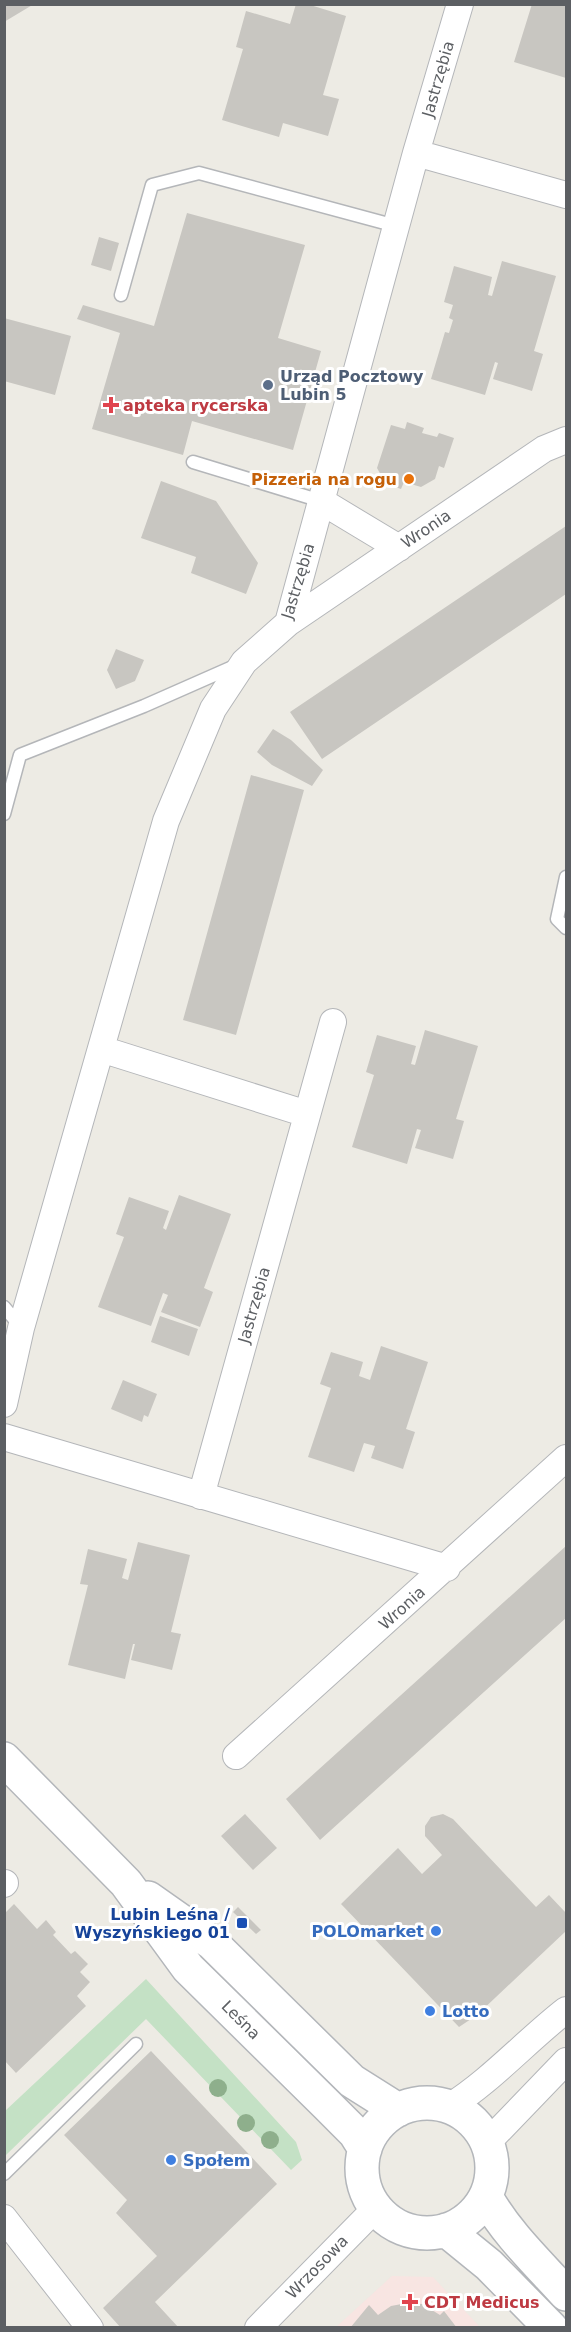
<svg xmlns="http://www.w3.org/2000/svg" width="571" height="2332" font-family="'DejaVu Sans',sans-serif">
<style>
.medical{fill:#f8e5e2}
.green{fill:#c4e1c5}
.building{fill:#c8c6c1}
.lines{fill:none;stroke-linecap:round;stroke-linejoin:round}
.lane-casing{stroke:#b4b6b9;stroke-width:15}
.street-casing{stroke:#b4b6b9;stroke-width:28}
.secondary-casing{stroke:#b3b6ba;stroke-width:36}
.lane{stroke:#fff;stroke-width:12}
.street{stroke:#fff;stroke-width:26}
.secondary{stroke:#fff;stroke-width:33}
.tree{fill:#8eaf8c}
.service-dot{fill:#5c6f8a;stroke:#fff;stroke-width:2}
.health-dot{fill:#e0444e;stroke:#fff;stroke-width:2}
.food-dot{fill:#e8710a;stroke:#fff;stroke-width:2}
.transit-dot{fill:#1a4fb4;stroke:#fff;stroke-width:2}
.shop-dot{fill:#3f7fe0;stroke:#fff;stroke-width:2}
.labels{text-anchor:middle;dominant-baseline:central;stroke-width:6;stroke-linejoin:round;paint-order:stroke}
.street-label{font-size:16px;fill:#5c5f63;stroke:#fff}
.service-label{font-size:16px;font-weight:bold;fill:#4e5e75;stroke:#fff;text-anchor:start}
.health-label{font-size:16px;font-weight:bold;fill:#be3a42;stroke:#fff;text-anchor:start}
.food-label{font-size:16px;font-weight:bold;fill:#c56008;stroke:#fff;text-anchor:end}
.transit-label{font-size:16px;font-weight:bold;fill:#164399;stroke:#fff;text-anchor:end}
.shop-label{font-size:16px;font-weight:bold;fill:#366cbe;stroke:#fff;text-anchor:start}
</style>
<rect width="100%" height="100%" fill="#edebe4"/>
<path class="medical" d="M 392,2276 L 433,2277 L 480,2327 L 335,2328 Z"/>
<path class="green" d="M 146,1979 L 296,2142 L 302,2160 L 291,2170 L 146,2019 L 6,2155 L 5,2111 Z"/>
<path class="building" d="M 4,4 L 34,4 L 4,22 Z
M 296,4 L 307,4 L 346,16 L 323,95 L 339,99 L 328,136 L 283,123 L 279,137 L 222,120 L 243,49 L 236,47 L 246,11 L 290,24 Z
M 532,4 L 566,4 L 566,78 L 514,62 Z
M 187,213 L 305,245 L 278,338 L 321,351 L 293,450 L 192,421 L 183,455 L 92,429 L 120,333 L 77,319 L 83,305 L 154,326 Z
M 99,237 L 119,243 L 111,271 L 91,265 Z
M 502,261 L 556,276 L 534,351 L 543,354 L 532,391 L 493,379 L 498,363 L 495,362 L 485,395 L 431,379 L 445,332 L 449,333 L 453,320 L 449,318 L 453,305 L 444,302 L 454,266 L 492,277 L 488,295 L 492,296 Z
M 4,318 L 71,336 L 55,395 L 4,381 Z
M 407,422 L 424,428 L 422,433 L 437,437 L 439,433 L 454,438 L 444,468 L 439,466 L 435,479 L 421,487 L 404,482 L 401,489 L 386,484 L 377,468 L 391,425 L 405,429 Z
M 161,481 L 216,501 L 258,563 L 246,594 L 191,573 L 196,557 L 141,538 Z
M 566,526 L 566,594 L 322,759 L 290,712 Z
M 116,649 L 144,660 L 135,681 L 116,689 L 107,670 Z
M 273,729 L 291,740 L 323,770 L 312,786 L 272,765 L 257,752 Z
M 251,775 L 304,790 L 236,1035 L 183,1020 Z
M 425,1030 L 478,1046 L 456,1119 L 464,1121 L 453,1159 L 415,1148 L 421,1130 L 417,1129 L 407,1164 L 352,1147 L 374,1075 L 366,1072 L 377,1035 L 416,1046 L 411,1064 L 415,1065 Z
M 179,1195 L 231,1214 L 204,1288 L 213,1292 L 200,1327 L 161,1312 L 168,1295 L 163,1293 L 151,1326 L 98,1307 L 124,1237 L 116,1234 L 129,1197 L 169,1211 L 163,1228 L 166,1230 Z
M 160,1316 L 198,1329 L 189,1356 L 151,1342 Z
M 381,1346 L 428,1362 L 406,1429 L 415,1432 L 403,1469 L 371,1458 L 375,1446 L 364,1443 L 354,1472 L 308,1457 L 331,1388 L 320,1384 L 331,1352 L 363,1362 L 359,1376 L 370,1380 Z
M 123,1380 L 157,1394 L 148,1417 L 144,1415 L 142,1422 L 111,1409 Z
M 138,1542 L 190,1555 L 171,1632 L 181,1634 L 172,1670 L 131,1660 L 135,1644 L 133,1644 L 125,1679 L 68,1665 L 88,1585 L 80,1584 L 88,1549 L 127,1559 L 122,1578 L 128,1580 Z
M 566,1546 L 566,1618 L 320,1840 L 286,1799 Z
M 245,1814 L 277,1848 L 253,1870 L 221,1836 Z
M 443,1814 L 453,1819 L 536,1907 L 549,1895 L 566,1913 L 566,1931 L 477,2015 L 459,2027 L 341,1904 L 398,1848 L 422,1874 L 442,1855 L 425,1836 L 425,1826 L 431,1817 Z
M 14,1904 L 37,1929 L 46,1920 L 56,1932 L 53,1935 L 71,1954 L 75,1951 L 88,1964 L 80,1972 L 90,1982 L 77,1996 L 86,2006 L 16,2073 L 4,2060 L 4,1914 Z
M 238,1907 L 261,1930 L 256,1934 L 233,1912 Z
M 151,2051 L 277,2184 L 155,2302 L 179,2328 L 121,2328 L 103,2308 L 157,2256 L 116,2213 L 127,2200 L 64,2135 Z
M 407,2303 L 422,2304 L 440,2315 L 444,2311 L 457,2328 L 350,2328 L 369,2305 L 378,2315 L 391,2306 Z"/>
<g class="lines">
<defs>
<path id="lane" d="M 121,295 L 152,185 L 199,173 L 396,226
M 193,462 L 321,501
M 4,814 L 20,755 L 144,706 L 237,665
M 566,877 L 557,919 L 566,928
M 4,1307 L 21,1327
M 4,2174 L 136,2044"/>
<path id="street" d="M 416,153 L 566,195
M 321,501 L 399,548
M 288,623 L 544,449 L 566,440
M 101,1049 L 307,1114
M 4,1404 L 21,1328 L 166,821 L 213,709 L 244,662 L 288,623 L 416,153 L 460,4
M 4,1437 L 447,1568
M 201,1496 L 333,1022
M 236,1756 L 566,1458
M 4,1884 L 5,1883
M 449,2107 C 492,2080 526,2041 566,2010
M 487,2143 L 566,2061
M 4,2218 L 90,2328
M 258,2328 L 376,2208"/>
<path id="secondary" d="M 4,1759 L 126,1883 L 188,1968 L 326,2104 L 355,2133 L 365,2149
M 148,1898 L 212,1943 L 352,2081 L 398,2110
M362 2168a65 65 0 1 1 130 0a65 65 0 1 1-130 0Z
M 486,2197 C 507,2234 538,2263 566,2294
M 446,2230 L 489,2265 L 551,2328"/>
</defs>
<use href="#lane" class="lane-casing"/>
<use href="#street" class="street-casing"/>
<use href="#secondary" class="secondary-casing"/>
<use href="#lane" class="lane"/>
<use href="#street" class="street"/>
<use href="#secondary" class="secondary"/>
</g>
<g class="tree">
<circle cx="218" cy="2088" r="9"/>
<circle cx="246" cy="2123" r="9"/>
<circle cx="270" cy="2140" r="9"/>
</g>
<circle class="service-dot" cx="268" cy="385" r="6"/>
<g class="health-dot">
<path d="M108 396h6v6h6v6h-6v6h-6v-6h-6v-6h6z"/>
<path d="M407 2293h6v6h6v6h-6v6h-6v-6h-6v-6h6z"/>
</g>
<circle class="food-dot" cx="409" cy="479" r="6"/>
<rect class="transit-dot" x="236" y="1917" width="12" height="12" rx="3"/>
<g class="shop-dot">
<circle cx="436" cy="1931" r="6"/>
<circle cx="430" cy="2011" r="6"/>
<circle cx="171" cy="2160" r="6"/>
</g>
<g class="labels">
<g class="street-label">
<text transform="translate(438 79) rotate(-74)">Jastrzębia</text>
<text transform="translate(426 529) rotate(-34)">Wronia</text>
<text transform="translate(298 581) rotate(-73)">Jastrzębia</text>
<text transform="translate(254 1305) rotate(-74)">Jastrzębia</text>
<text transform="translate(402 1608) rotate(-42)">Wronia</text>
<text transform="translate(241 2020) rotate(45)">Leśna</text>
<text transform="translate(317 2267) rotate(-46)">Wrzosowa</text>
</g>
<g class="service-label">
<text x="280" y="376">Urząd Pocztowy<tspan x="280" dy="18">Lubin 5</tspan></text>
</g>
<g class="health-label">
<text x="123" y="405">apteka rycerska</text>
<text x="424" y="2302">CDT Medicus</text>
</g>
<g class="food-label">
<text x="397" y="479">Pizzeria na rogu</text>
</g>
<g class="transit-label">
<text x="230" y="1914">Lubin Leśna /<tspan x="230" dy="18">Wyszyńskiego 01</tspan></text>
</g>
<g class="shop-label">
<text x="424" y="1931" text-anchor="end">POLOmarket</text>
<text x="442" y="2011">Lotto</text>
<text x="183" y="2160">Społem</text>
</g>
</g>
<rect width="571" height="2332" fill="none" stroke="#5c5f63" stroke-width="12"/>
</svg>
